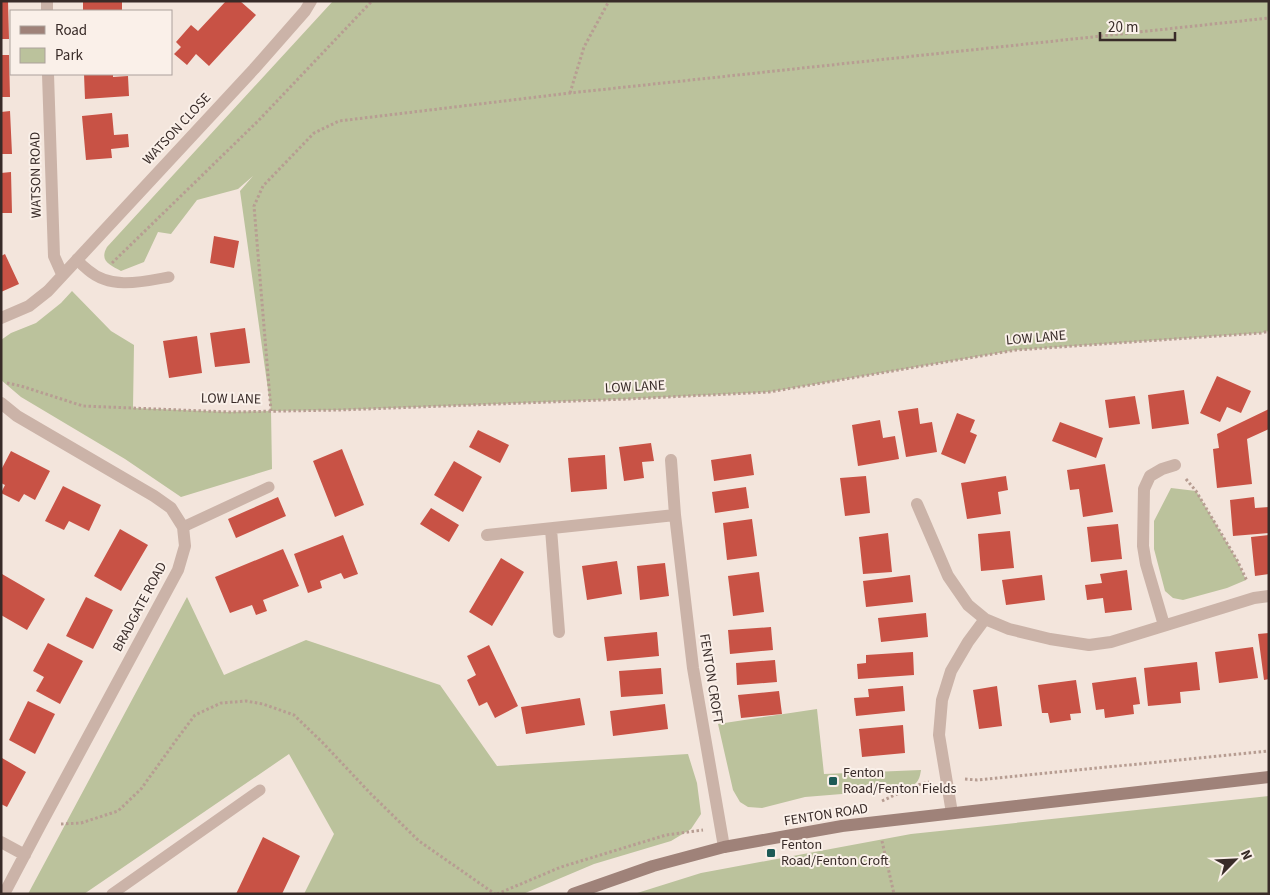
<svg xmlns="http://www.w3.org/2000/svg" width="1270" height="895" font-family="'Source Sans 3',sans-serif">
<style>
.green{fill:#bbc29c}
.building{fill:#c85245}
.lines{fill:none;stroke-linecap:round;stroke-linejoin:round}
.path{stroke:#b79d92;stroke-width:3;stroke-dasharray:2.5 2.5;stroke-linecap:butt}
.lane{stroke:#cbb3a8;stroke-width:11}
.street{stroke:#cbb3a8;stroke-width:12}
.secondary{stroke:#9f8279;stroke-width:12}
.poi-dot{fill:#1d5a56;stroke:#faf0e9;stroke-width:2}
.labels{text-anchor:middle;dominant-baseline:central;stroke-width:4;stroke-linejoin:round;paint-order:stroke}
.street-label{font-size:14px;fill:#382b28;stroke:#faf0e9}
.poi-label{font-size:14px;fill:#382b28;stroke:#faf0e9;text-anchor:start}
</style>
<rect width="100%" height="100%" fill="#f3e5dc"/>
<path class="green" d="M 333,1 L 1269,1 L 1269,331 L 1261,333 L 1016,350 L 769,392 L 627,399 L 339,410 L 271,411 L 272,469 L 181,497 L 125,459 L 21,397 L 1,380 L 1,340 L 11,333 L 36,323 L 61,303 L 72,291 L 111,331 L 134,345 L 133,408 L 229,412 L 271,411 L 240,191 L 253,176 L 238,189 L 197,200 L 171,234 L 158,232 L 144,262 L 121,271 C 110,265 99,261 107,247 Z
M 1171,488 L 1196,491 L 1237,560 L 1246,580 L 1227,588 L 1183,600 L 1173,598 L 1165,591 L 1154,549 L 1154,521 Z
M 187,597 L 224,675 L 306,640 L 440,685 L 497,766 L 688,754 L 697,783 L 701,814 L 691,829 L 671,841 L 594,864 L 523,894 L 304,894 L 334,834 L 289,754 L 84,894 L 28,894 Z
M 817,709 L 824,774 L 921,770 C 919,783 916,785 903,789 L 805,797 L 762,808 L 748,807 L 740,802 L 733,790 L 718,724 Z
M 1269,796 L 1269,894 L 634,894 L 701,873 L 911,834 Z"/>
<path class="building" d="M 1,1 L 8,1 L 9,39 L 1,39 Z
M 83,1 L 122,1 L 122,11 L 83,11 Z
M 226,1 L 240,1 L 256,15 L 209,66 L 196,54 L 187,65 L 174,54 L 181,47 L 176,42 L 191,25 L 198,31 Z
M 1,55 L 9,55 L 10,97 L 1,97 Z
M 84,74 L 113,74 L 113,77 L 128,76 L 129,96 L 85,99 Z
M 10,111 L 12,154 L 1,154 L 1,112 Z
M 112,113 L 114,135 L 128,134 L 129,147 L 111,149 L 112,158 L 86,160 L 82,116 Z
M 11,172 L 12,213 L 1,213 L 1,173 Z
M 214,236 L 239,241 L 234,268 L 210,263 Z
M 5,254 L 19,284 L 1,292 L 1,256 Z
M 245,328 L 250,363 L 215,367 L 210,333 Z
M 197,336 L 202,373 L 169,378 L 163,341 Z
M 1217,376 L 1251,391 L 1241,413 L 1227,407 L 1220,422 L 1200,413 Z
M 1184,390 L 1189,424 L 1152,429 L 1148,395 Z
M 1135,396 L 1140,424 L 1109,428 L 1105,400 Z
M 918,408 L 920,424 L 932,422 L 937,452 L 906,457 L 898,411 Z
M 1269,409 L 1269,429 L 1247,439 L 1252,484 L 1217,488 L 1213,449 L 1219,448 L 1217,434 Z
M 957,413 L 975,420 L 970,432 L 977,435 L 965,464 L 941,454 Z
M 880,420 L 883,438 L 895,436 L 899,459 L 858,466 L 852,425 Z
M 1060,422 L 1103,438 L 1096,458 L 1052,441 Z
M 478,430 L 509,445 L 500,463 L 469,447 Z
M 651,443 L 654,461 L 642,462 L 644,478 L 624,481 L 619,447 Z
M 342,449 L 364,505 L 335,517 L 313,461 Z
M 11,451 L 50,471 L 35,500 L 24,494 L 19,502 L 1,493 L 5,485 L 1,483 L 1,470 Z
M 751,454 L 754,475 L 714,481 L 711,460 Z
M 605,455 L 607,489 L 571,492 L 568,458 Z
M 454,461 L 482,477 L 463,512 L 434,495 Z
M 1105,464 L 1113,512 L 1083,517 L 1079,489 L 1070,490 L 1067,470 Z
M 866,476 L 870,513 L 845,516 L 840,478 Z
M 1006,476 L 1008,490 L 998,492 L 1001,514 L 967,519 L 961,483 Z
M 63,486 L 101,505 L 89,531 L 69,521 L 64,530 L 45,521 Z
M 746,487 L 749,508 L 715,513 L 712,492 Z
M 278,497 L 286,516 L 236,538 L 228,519 Z
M 1254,497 L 1255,508 L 1269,507 L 1269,533 L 1233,536 L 1230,500 Z
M 431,508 L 459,525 L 449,542 L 420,524 Z
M 752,519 L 757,556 L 727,560 L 723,523 Z
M 1118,524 L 1122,559 L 1091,562 L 1087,527 Z
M 120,529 L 148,545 L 121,591 L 94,576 Z
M 1010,531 L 1014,568 L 981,571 L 978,534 Z
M 888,533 L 892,572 L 863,574 L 859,537 Z
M 343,535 L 358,574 L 344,579 L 341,573 L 320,581 L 322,588 L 308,593 L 294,554 Z
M 1269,535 L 1269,574 L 1255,576 L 1251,537 Z
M 283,549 L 299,586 L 263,600 L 267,611 L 256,615 L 252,605 L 230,613 L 215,577 Z
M 501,558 L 524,572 L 492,626 L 469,612 Z
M 617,561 L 622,594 L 587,600 L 582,566 Z
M 665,563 L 669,596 L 640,600 L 637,566 Z
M 1127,570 L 1132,610 L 1105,613 L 1103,598 L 1087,600 L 1085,585 L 1102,583 L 1100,574 Z
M 759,572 L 764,612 L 733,616 L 728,576 Z
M 2,574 L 45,599 L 27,630 L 1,615 Z
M 910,575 L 913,602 L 866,607 L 863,581 Z
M 1042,575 L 1045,600 L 1006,605 L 1002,580 Z
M 86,597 L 113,610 L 93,649 L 66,636 Z
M 926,613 L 928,637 L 881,642 L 878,618 Z
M 771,627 L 773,650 L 730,654 L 728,630 Z
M 657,632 L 659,656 L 607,661 L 604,637 Z
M 1269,633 L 1269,679 L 1264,680 L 1258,634 Z
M 48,643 L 83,661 L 60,704 L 36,691 L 44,677 L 33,671 Z
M 489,645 L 518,706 L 495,718 L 487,702 L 479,706 L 467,680 L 476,675 L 467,656 Z
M 1253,647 L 1258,678 L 1219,683 L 1215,652 Z
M 913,652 L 914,675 L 858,679 L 857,664 L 866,663 L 866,655 Z
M 775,660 L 777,682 L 737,685 L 736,663 Z
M 1197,662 L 1200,690 L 1180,692 L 1181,703 L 1148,706 L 1144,668 Z
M 661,668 L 663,694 L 621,697 L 619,671 Z
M 1136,677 L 1140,704 L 1133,705 L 1134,714 L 1105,718 L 1104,709 L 1096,710 L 1092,683 Z
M 1076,680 L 1081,713 L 1070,714 L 1071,720 L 1050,723 L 1048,713 L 1042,713 L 1038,685 Z
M 903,686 L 905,711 L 856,716 L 854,698 L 869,697 L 868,689 Z
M 997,686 L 1002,726 L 979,729 L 973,690 Z
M 779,691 L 782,714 L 741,718 L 738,695 Z
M 580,698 L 585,725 L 526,734 L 521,707 Z
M 28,701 L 55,714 L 35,754 L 9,740 Z
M 665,704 L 668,729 L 613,736 L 610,711 Z
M 903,725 L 905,753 L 862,757 L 859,729 Z
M 2,758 L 26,772 L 7,807 L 1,804 Z
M 263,837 L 300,856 L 282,894 L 236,894 Z"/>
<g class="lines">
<path class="path" d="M 570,93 L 584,47 L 609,1
M 112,263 L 258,121 L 372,1
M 7,383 L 21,386 L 83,406 L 229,412 L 339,410 L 627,399 L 769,392 L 1016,350 L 1261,333 L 1269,331
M 271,411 L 254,206 L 263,186 L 314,133 L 339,121 L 570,93 L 1269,18
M 1186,479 L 1196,491 L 1237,560 L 1247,581
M 965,779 L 977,780 L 1269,751
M 882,801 L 914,786 L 929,782
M 61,824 L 81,823 L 118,811 L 141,789 L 177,739 L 195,715 L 221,703 L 246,701 L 263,704 L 294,715 L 323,743 L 370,793 L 419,841 L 495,894
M 882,841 L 894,894
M 497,894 L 561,867 L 666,835 L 703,830"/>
<path class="lane" d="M 77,259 C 80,263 84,267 88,270 C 111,290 142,282 169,277
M 183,527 L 269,487
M 112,894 L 260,790"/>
<path class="street" d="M 47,1 L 47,11
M 48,74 L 54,256 L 62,274
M 1,318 L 29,306 L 48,291 L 254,69 L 305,11 L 311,1
M 1,403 L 17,416 L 154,496 L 171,508 L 183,527 L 185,546 L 178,570 L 41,824 L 4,894
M 671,460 L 675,515 L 693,668 L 724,847
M 917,504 L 948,576 L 968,605 L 985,619 L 1009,629 L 1050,639 L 1089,645 L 1111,642 L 1225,607 L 1254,598 L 1269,596
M 551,529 L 559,632
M 487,535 L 675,515
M 1164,625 L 1146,564 L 1143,546 L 1144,489 L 1150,476 L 1162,469 L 1175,465
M 952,813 L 939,735 L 942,700 L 951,671 L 968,642 L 985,619
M 1,842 L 25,855"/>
<path class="secondary" d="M 573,894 L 653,866 L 724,847 L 842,826 L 1269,777"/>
</g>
<g class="poi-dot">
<rect x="828" y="776" width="10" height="10" rx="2.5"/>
<rect x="766" y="848" width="10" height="10" rx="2.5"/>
</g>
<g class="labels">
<g class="street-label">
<text transform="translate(177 129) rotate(-47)">WATSON CLOSE</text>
<text transform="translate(36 175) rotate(-91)">WATSON ROAD</text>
<text transform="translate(1036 338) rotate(-5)">LOW LANE</text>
<text transform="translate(635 387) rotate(-3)">LOW LANE</text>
<text transform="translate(231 399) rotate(1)">LOW LANE</text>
<text transform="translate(140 607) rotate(-62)">BRADGATE ROAD</text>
<text transform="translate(711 679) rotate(81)">FENTON CROFT</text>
<text transform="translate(826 815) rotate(-9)">FENTON ROAD</text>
</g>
<g class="poi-label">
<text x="843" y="773">Fenton<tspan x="843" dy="16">Road/Fenton Fields</tspan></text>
<text x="781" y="845">Fenton<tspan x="781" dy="16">Road/Fenton Croft</tspan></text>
</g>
</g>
<rect width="1270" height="895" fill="none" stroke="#382b28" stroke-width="5"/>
<rect x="10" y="10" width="162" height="65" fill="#faf0e9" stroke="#aca19c"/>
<rect x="20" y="26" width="25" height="8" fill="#9f8279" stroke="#aca19c"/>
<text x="55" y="35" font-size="15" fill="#382b28">Road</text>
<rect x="20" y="48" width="25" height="15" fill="#bbc29c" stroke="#aca19c"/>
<text x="55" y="60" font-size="15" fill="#382b28">Park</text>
<g transform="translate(1235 860) rotate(66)" stroke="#faf0e9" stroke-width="4" paint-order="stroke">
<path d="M0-4L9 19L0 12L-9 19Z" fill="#382b28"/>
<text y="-8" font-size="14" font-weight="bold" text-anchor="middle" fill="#382b28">N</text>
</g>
<path d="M1100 32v8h75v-8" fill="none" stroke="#382b28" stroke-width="2.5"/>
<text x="1108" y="32" font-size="15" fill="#382b28" stroke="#faf0e9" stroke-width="4" paint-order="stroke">20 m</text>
</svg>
